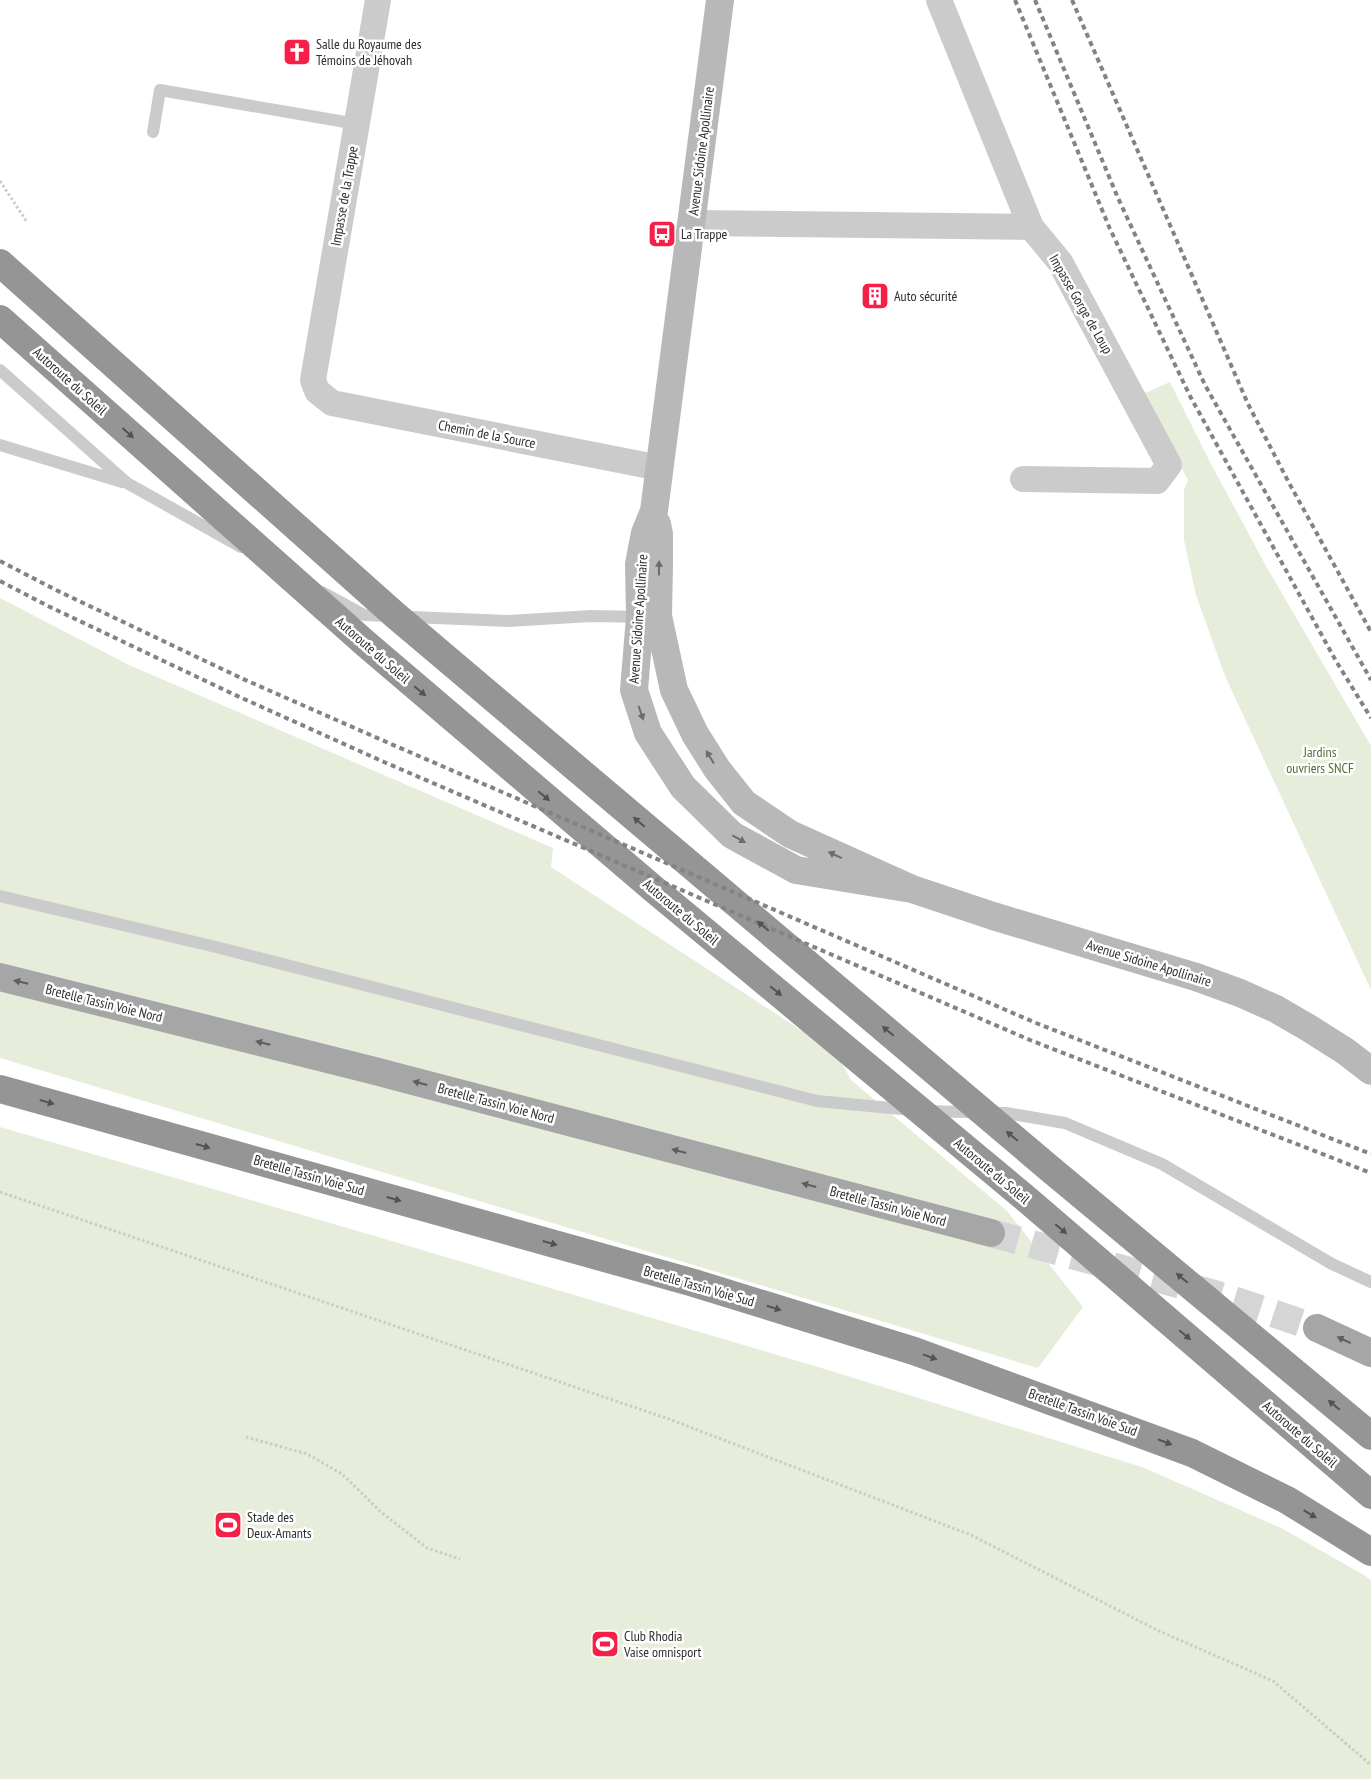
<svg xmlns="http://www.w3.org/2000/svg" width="1371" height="1779" font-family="'PT Sans Narrow',sans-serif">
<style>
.green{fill:#e6edda}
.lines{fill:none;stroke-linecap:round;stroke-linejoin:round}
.primary-tunnel{stroke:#d5d5d5;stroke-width:28;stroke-dasharray:28 14;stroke-linecap:butt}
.path{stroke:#cbcbcb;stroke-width:3;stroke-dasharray:2.5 2.5;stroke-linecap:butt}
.lane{stroke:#cbcbcb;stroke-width:12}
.street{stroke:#cbcbcb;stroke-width:26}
.secondary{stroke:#b8b8b8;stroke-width:28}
.primary{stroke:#a6a6a6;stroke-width:28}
.highway{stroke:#959595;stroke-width:28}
.rail{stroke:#838383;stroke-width:4;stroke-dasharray:5 4;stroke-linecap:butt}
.oneway{fill:#525252}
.oneway2{fill:#6c6c6c}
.oneway3{fill:#5e5e5e}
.labels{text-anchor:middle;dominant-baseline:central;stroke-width:5;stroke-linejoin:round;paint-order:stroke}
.poi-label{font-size:14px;fill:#2e2e2e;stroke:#fff;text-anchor:start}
.street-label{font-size:14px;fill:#2e2e2e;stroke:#fff}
.park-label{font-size:14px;fill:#576d37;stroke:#fff}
</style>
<rect width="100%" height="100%" fill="#fff"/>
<path class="green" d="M 1170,382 L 1211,464 L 1266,566 L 1371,746 L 1371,990 L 1225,676 L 1196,595 L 1184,540 L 1184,490 L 1188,480 L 1143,394 Z
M 0,598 L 129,665 L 553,848 L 551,867 L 836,1053 L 851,1080 L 1007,1211 L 1083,1307 L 1038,1368 L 0,1058 Z
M 0,1127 L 361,1232 L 818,1367 L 1142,1467 L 1281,1528 L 1364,1575 L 1371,1580 L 1371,1779 L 0,1779 Z"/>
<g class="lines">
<path class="primary-tunnel" d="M 991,1233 L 1218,1295 L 1317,1328"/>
<path class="path" d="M 0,181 L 27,222
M 0,1192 L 669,1419 L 971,1535 L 1159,1631 L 1273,1681 L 1371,1765
M 246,1437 L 307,1454 L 342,1474 L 381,1512 L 427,1548 L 460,1559"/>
<path class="lane" d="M 153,132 L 160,90 L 357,124
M 0,370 L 127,483 L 241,547
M 0,445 L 122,482
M 322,592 L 364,615 L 508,621 L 591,616 L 643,617
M 0,896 L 216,947 L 817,1101 L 923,1111 L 1006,1113 L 1065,1123 L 1162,1164 L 1332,1264 L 1371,1282"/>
<path class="street" d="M 378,0 L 313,380 L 317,391 L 332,403 L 660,468
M 939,0 L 1031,227 L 1060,262 L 1169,465 L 1157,481 L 1023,479
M 692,223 L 1031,227"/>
<path class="secondary" d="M 720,0 L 654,511 L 645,533 L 639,564 L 640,617 L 634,690 L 648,733 L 683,787 L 732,835 L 796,870 L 912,889
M 657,524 L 659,534 L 659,566 L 658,616 L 674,690 L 695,734 L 717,769 L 744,803 L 790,834 L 912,889 L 993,916 L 1196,977 L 1240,993 L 1276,1009 L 1307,1027 L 1345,1051 L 1371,1071"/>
<path class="primary" d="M 0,977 L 371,1070 L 991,1233
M 1317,1328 L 1371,1353"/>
<path class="highway" d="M 0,263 L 395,615 L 1049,1168 L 1371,1436
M 0,319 L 366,644 L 656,891 L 1024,1197 L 1371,1495
M 0,1089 L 694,1283 L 914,1351 L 1192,1453 L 1287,1500 L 1371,1552"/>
<path class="rail" d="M 1015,0 L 1110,229 L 1190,396 L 1293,583 L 1336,661 L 1371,718
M 1035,0 L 1118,198 L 1205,385 L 1371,680
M 1072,0 L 1248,404 L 1288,481 L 1371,632
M 0,561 L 56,590 L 241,678 L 391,744 L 1036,1023 L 1371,1154
M 0,581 L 48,606 L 233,694 L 384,762 L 1030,1040 L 1371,1173"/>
</g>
<defs><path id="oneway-solid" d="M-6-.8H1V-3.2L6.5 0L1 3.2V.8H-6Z" transform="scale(1.25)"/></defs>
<g class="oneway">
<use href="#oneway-solid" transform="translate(128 433) rotate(42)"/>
<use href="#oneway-solid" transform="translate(420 691) rotate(40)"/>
<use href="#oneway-solid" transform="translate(544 796) rotate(40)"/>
<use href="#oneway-solid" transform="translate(639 822) rotate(-140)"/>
<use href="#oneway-solid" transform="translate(763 926) rotate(-140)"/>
<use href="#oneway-solid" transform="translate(776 991) rotate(40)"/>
<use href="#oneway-solid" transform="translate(888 1031) rotate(-140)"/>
<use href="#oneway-solid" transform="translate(47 1102) rotate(16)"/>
<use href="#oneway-solid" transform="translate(1012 1136) rotate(-140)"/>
<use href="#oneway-solid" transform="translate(203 1146) rotate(16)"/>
<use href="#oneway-solid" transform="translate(394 1199) rotate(16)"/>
<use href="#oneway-solid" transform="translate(1061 1229) rotate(40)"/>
<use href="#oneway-solid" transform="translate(550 1243) rotate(16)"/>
<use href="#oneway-solid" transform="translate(1182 1278) rotate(-140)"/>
<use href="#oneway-solid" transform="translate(774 1308) rotate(17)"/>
<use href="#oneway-solid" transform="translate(1185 1335) rotate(40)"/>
<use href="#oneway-solid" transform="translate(930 1357) rotate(20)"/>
<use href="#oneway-solid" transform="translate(1334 1405) rotate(-140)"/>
<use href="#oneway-solid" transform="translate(1165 1442) rotate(21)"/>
<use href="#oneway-solid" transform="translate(1310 1514) rotate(31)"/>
</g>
<g class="oneway2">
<use href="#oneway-solid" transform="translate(659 568) rotate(-89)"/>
<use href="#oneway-solid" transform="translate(641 713) rotate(71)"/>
<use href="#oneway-solid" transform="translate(710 757) rotate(-121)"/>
<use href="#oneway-solid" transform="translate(739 839) rotate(29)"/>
<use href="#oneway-solid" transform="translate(835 855) rotate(-155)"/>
</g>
<g class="oneway3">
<use href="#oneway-solid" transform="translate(21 982) rotate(-167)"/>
<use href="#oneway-solid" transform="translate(263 1043) rotate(-166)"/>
<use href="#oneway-solid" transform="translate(420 1083) rotate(-165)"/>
<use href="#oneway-solid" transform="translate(679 1151) rotate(-165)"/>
<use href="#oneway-solid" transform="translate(809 1185) rotate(-165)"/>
<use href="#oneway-solid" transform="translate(1344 1340) rotate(-155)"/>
</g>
<defs>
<symbol id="church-square" viewBox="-11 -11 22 22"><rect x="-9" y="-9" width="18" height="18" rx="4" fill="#f51f48" stroke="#fff"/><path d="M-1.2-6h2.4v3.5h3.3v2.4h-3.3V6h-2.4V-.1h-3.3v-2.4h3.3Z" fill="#fff"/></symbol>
<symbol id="bus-square" viewBox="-11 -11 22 22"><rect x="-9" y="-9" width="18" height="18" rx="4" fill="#f51f48" stroke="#fff"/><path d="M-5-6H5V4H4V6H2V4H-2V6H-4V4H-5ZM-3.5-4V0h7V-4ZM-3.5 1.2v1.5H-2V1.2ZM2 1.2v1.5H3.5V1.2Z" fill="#fff"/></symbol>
<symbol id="building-square" viewBox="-11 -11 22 22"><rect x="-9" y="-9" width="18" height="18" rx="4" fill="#f51f48" stroke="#fff"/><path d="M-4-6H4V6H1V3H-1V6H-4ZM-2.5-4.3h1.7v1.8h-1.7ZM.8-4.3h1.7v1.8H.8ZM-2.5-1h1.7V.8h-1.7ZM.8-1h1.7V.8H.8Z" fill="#fff"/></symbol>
<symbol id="stadium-square" viewBox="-11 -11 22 22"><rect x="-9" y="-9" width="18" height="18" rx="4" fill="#f51f48" stroke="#fff"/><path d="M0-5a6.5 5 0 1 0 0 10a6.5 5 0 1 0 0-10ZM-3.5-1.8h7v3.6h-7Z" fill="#fff"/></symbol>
</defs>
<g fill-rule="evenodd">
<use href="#church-square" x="281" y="36" width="32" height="32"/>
<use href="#bus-square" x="646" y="218" width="32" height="32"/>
<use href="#building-square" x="859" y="280" width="32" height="32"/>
<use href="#stadium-square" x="212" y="1509" width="32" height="32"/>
<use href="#stadium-square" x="589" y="1628" width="32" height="32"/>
</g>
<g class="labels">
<g class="poi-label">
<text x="316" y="44">Salle du Royaume des<tspan x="316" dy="16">Témoins de Jéhovah</tspan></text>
<text x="681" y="234">La Trappe</text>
<text x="894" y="296">Auto sécurité</text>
<text x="247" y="1517">Stade des<tspan x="247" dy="16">Deux-Amants</tspan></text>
<text x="624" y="1636">Club Rhodia<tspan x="624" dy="16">Vaise omnisport</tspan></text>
</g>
<g class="street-label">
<text transform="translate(701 151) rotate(-83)">Avenue Sidoine Apollinaire</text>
<text transform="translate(344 196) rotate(-80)">Impasse de la Trappe</text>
<text transform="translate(1081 304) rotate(60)">Impasse Gorge de Loup</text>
<text transform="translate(70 381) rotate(42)">Autoroute du Soleil</text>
<text transform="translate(487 434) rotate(11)">Chemin de la Source</text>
<text transform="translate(638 619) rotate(-86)">Avenue Sidoine Apollinaire</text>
<text transform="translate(373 650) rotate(41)">Autoroute du Soleil</text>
<text transform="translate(681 912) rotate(40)">Autoroute du Soleil</text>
<text transform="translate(1149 963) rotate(17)">Avenue Sidoine Apollinaire</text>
<text transform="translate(104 1003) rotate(14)">Bretelle Tassin Voie Nord</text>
<text transform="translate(496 1103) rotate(15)">Bretelle Tassin Voie Nord</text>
<text transform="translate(992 1171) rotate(40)">Autoroute du Soleil</text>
<text transform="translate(309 1175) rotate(16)">Bretelle Tassin Voie Sud</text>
<text transform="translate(888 1206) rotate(15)">Bretelle Tassin Voie Nord</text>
<text transform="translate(699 1286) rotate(16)">Bretelle Tassin Voie Sud</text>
<text transform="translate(1083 1412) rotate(20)">Bretelle Tassin Voie Sud</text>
<text transform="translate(1300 1434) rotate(41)">Autoroute du Soleil</text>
</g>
<g class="park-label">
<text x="1320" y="752">Jardins<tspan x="1320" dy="16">ouvriers SNCF</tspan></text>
</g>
</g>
</svg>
